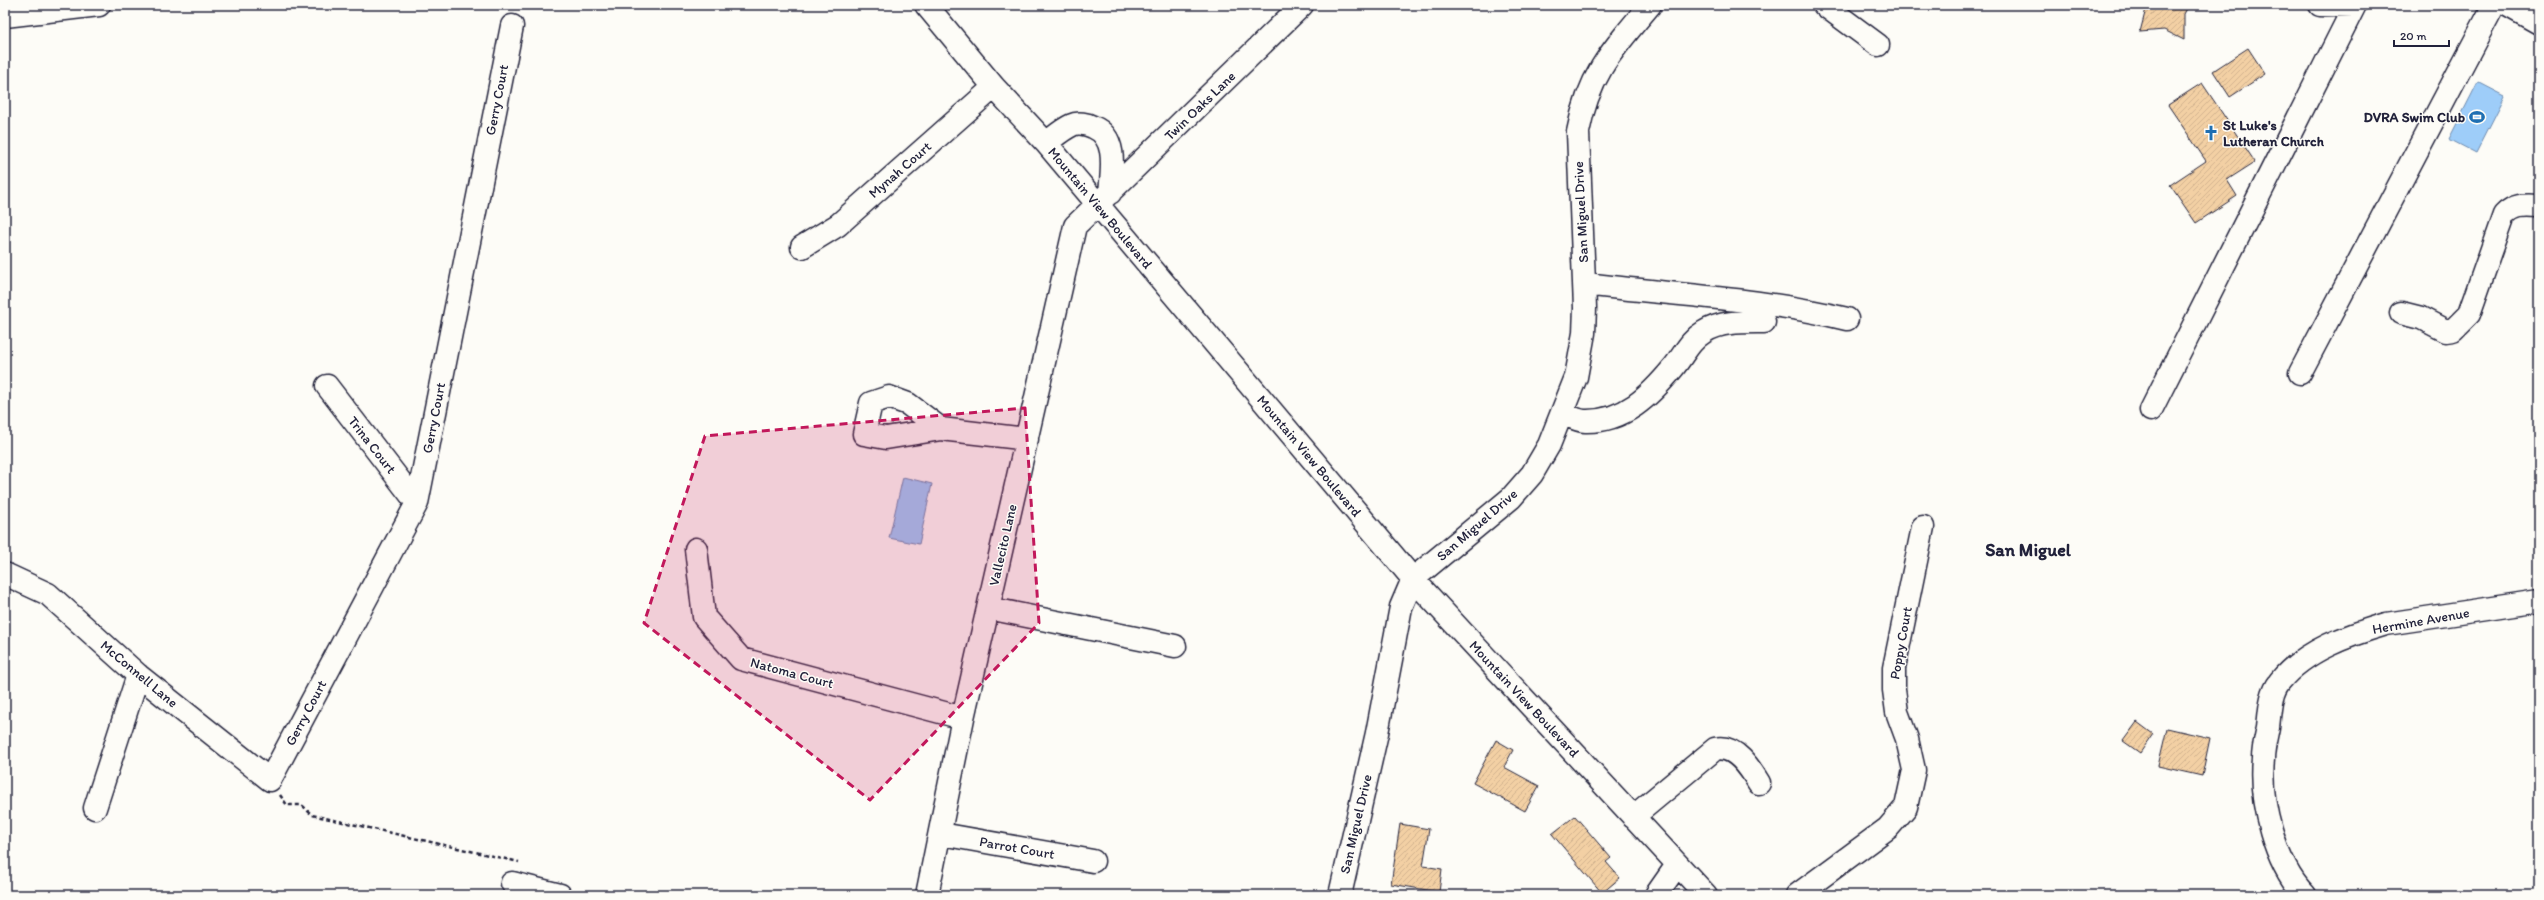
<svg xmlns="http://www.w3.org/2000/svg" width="2544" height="900" font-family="Itim,sans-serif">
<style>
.water{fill:#9ecdf9;stroke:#6c89ad}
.building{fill:url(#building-hatch);stroke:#22223b}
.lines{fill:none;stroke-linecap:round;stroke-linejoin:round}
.minor-casing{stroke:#22223b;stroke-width:25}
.path{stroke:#22223b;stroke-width:2.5;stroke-dasharray:4 3;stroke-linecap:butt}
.minor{stroke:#fdfcf7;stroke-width:22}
.marked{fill:#c2185b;fill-opacity:0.2;stroke:#c2185b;stroke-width:3;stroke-dasharray:8 5;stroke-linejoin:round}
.labels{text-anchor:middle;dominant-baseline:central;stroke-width:3;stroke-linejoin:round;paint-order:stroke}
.street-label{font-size:14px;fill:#22223b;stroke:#fdfcf7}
.poi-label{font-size:14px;font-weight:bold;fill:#22223b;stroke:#fdfcf7;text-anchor:end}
.district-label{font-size:18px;font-weight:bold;fill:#22223b;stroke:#fdfcf7}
</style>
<defs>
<pattern id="building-hatch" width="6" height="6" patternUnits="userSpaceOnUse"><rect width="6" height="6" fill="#f3d0a4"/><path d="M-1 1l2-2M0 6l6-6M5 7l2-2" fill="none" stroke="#d0b28e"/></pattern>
</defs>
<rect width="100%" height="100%" fill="#fdfcf7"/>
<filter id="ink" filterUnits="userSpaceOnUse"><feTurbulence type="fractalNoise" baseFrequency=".025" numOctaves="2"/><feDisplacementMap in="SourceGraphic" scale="8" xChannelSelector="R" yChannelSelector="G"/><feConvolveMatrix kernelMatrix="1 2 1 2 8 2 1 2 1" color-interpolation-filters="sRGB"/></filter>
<g filter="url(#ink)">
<path class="water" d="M 2478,82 L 2505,96 L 2476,153 L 2449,139 Z
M 903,477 L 932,484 L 919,544 L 889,538 Z"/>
<path class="building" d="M 2147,5 L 2189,5 L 2184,14 L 2184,40 L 2164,30 L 2140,32 Z
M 2248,48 L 2265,74 L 2230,97 L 2213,71 Z
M 2202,83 L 2255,162 L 2227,180 L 2237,196 L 2196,223 L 2170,185 L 2206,161 L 2168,105 Z
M 2137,722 L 2153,734 L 2140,753 L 2123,741 Z
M 2167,728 L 2210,738 L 2202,776 L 2158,766 Z
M 1496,740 L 1513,750 L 1504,767 L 1539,786 L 1525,811 L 1473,783 Z
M 1575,816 L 1611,858 L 1606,862 L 1620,878 L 1602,893 L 1552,834 Z
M 1400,824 L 1429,829 L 1423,866 L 1442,869 L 1439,892 L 1391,884 Z"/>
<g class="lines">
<defs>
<path id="minor" d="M 926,5 L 994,87 L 1046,143 L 1413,579 L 1706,895
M 1824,5 L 1878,45
M 2320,5 L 2354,6
M 2507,5 L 2539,23
M 5,16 L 99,5
M 1046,143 C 1054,137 1063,129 1072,125 C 1078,122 1087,124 1093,127 C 1118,137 1112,170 1110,193
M 802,247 L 838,225 L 994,87
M 1585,284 C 1673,295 1761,298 1847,319
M 2401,313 L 2421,318 L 2446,331 L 2453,330 L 2469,314 L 2504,215 C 2515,204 2524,205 2539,206
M 2300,373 L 2494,5
M 327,386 L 417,503
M 2151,410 L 2355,5
M 1562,413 C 1569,416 1578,421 1585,421 C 1624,422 1650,396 1673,368 C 1684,355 1689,341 1704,332 C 1721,321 1744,322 1764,322
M 941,429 L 908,404 L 889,397 L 871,403 L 864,434 L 886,438 L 941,429 L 1027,439
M 696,549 L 704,617 L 741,659 L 963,718
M 5,574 L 48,594 L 138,675 L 270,780 L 417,503 L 512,26
M 988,608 L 1175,646
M 95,808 L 138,675
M 1633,817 L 1715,749 C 1735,744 1750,768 1759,783
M 941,834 L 1093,861
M 512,883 L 560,895
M 927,895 L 963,718 L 1075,226 L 1302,5
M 1340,895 L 1377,733 L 1401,607 L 1413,579 L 1511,498 L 1532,474 L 1549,445 L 1576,377 L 1584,333 L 1585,308 L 1578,132 C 1589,74 1613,49 1650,5
M 1656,895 L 1677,865
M 1797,895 L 1888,828 L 1906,807 L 1914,770 L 1907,739 L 1897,712 L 1894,690 L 1894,668 L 1923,527
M 2305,895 C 2275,864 2259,802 2263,759 C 2263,748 2266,737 2268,727 C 2270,711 2270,693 2280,681 C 2305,650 2349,635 2386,624 L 2539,601"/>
</defs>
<use href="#minor" class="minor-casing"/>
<path class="path" d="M 280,795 L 287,805 L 302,805 L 312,815 L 519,862"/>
<use href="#minor" class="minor"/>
</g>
</g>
<path class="marked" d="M 1025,408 L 1039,623 L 870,800 L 644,623 L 705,436 Z"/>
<defs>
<symbol id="stadium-bare" viewBox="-9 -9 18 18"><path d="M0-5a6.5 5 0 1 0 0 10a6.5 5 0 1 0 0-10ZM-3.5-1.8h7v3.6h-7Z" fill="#1f6fb2" stroke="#fdfcf7" stroke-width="2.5" paint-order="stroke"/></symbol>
<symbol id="church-bare" viewBox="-9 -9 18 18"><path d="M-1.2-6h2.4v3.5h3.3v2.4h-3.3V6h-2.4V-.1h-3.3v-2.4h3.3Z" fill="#1f6fb2" stroke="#fdfcf7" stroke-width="2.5" paint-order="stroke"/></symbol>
</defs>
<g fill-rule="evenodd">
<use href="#stadium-bare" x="2466" y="106" width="22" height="22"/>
<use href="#church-bare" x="2200" y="122" width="22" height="22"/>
</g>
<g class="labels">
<g class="street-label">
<text transform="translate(497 100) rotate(-79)">Gerry Court</text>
<text transform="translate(1200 106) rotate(-44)">Twin Oaks Lane</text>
<text transform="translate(900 170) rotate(-41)">Mynah Court</text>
<text transform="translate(1100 208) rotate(50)">Mountain View Boulevard</text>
<text transform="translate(1581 212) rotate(-93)">San Miguel Drive</text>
<text transform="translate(434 418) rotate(-79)">Gerry Court</text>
<text transform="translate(372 445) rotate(52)">Trina Court</text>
<text transform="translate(1309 456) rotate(50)">Mountain View Boulevard</text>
<text transform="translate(1477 525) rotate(-41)">San Miguel Drive</text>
<text transform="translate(1003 545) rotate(-77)">Vallecito Lane</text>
<text transform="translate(2421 621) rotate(-10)">Hermine Avenue</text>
<text transform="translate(1901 643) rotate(-80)">Poppy Court</text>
<text transform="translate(792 673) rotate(15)">Natoma Court</text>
<text transform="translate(139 674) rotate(40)">McConnell Lane</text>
<text transform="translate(1524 699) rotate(47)">Mountain View Boulevard</text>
<text transform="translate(306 713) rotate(-62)">Gerry Court</text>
<text transform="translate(1356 824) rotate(-77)">San Miguel Drive</text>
<text transform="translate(1017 848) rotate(10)">Parrot Court</text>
</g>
<g class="poi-label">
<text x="2465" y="117">DVRA Swim Club</text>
<text x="2223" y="125" text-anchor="start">St Luke's<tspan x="2223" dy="16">Lutheran Church</tspan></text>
</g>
<g class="district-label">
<text x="2028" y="550">San Miguel</text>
</g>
</g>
<rect width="2544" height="900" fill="none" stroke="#fdfcf7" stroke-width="20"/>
<rect x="10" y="10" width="2524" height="880" fill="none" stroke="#22223b" stroke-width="1.5" filter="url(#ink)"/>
<path d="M2394 40v6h55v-6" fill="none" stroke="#22223b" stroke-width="2"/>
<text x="2400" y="40" font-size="12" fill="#22223b" stroke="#fdfcf7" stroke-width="3" paint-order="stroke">20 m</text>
</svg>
